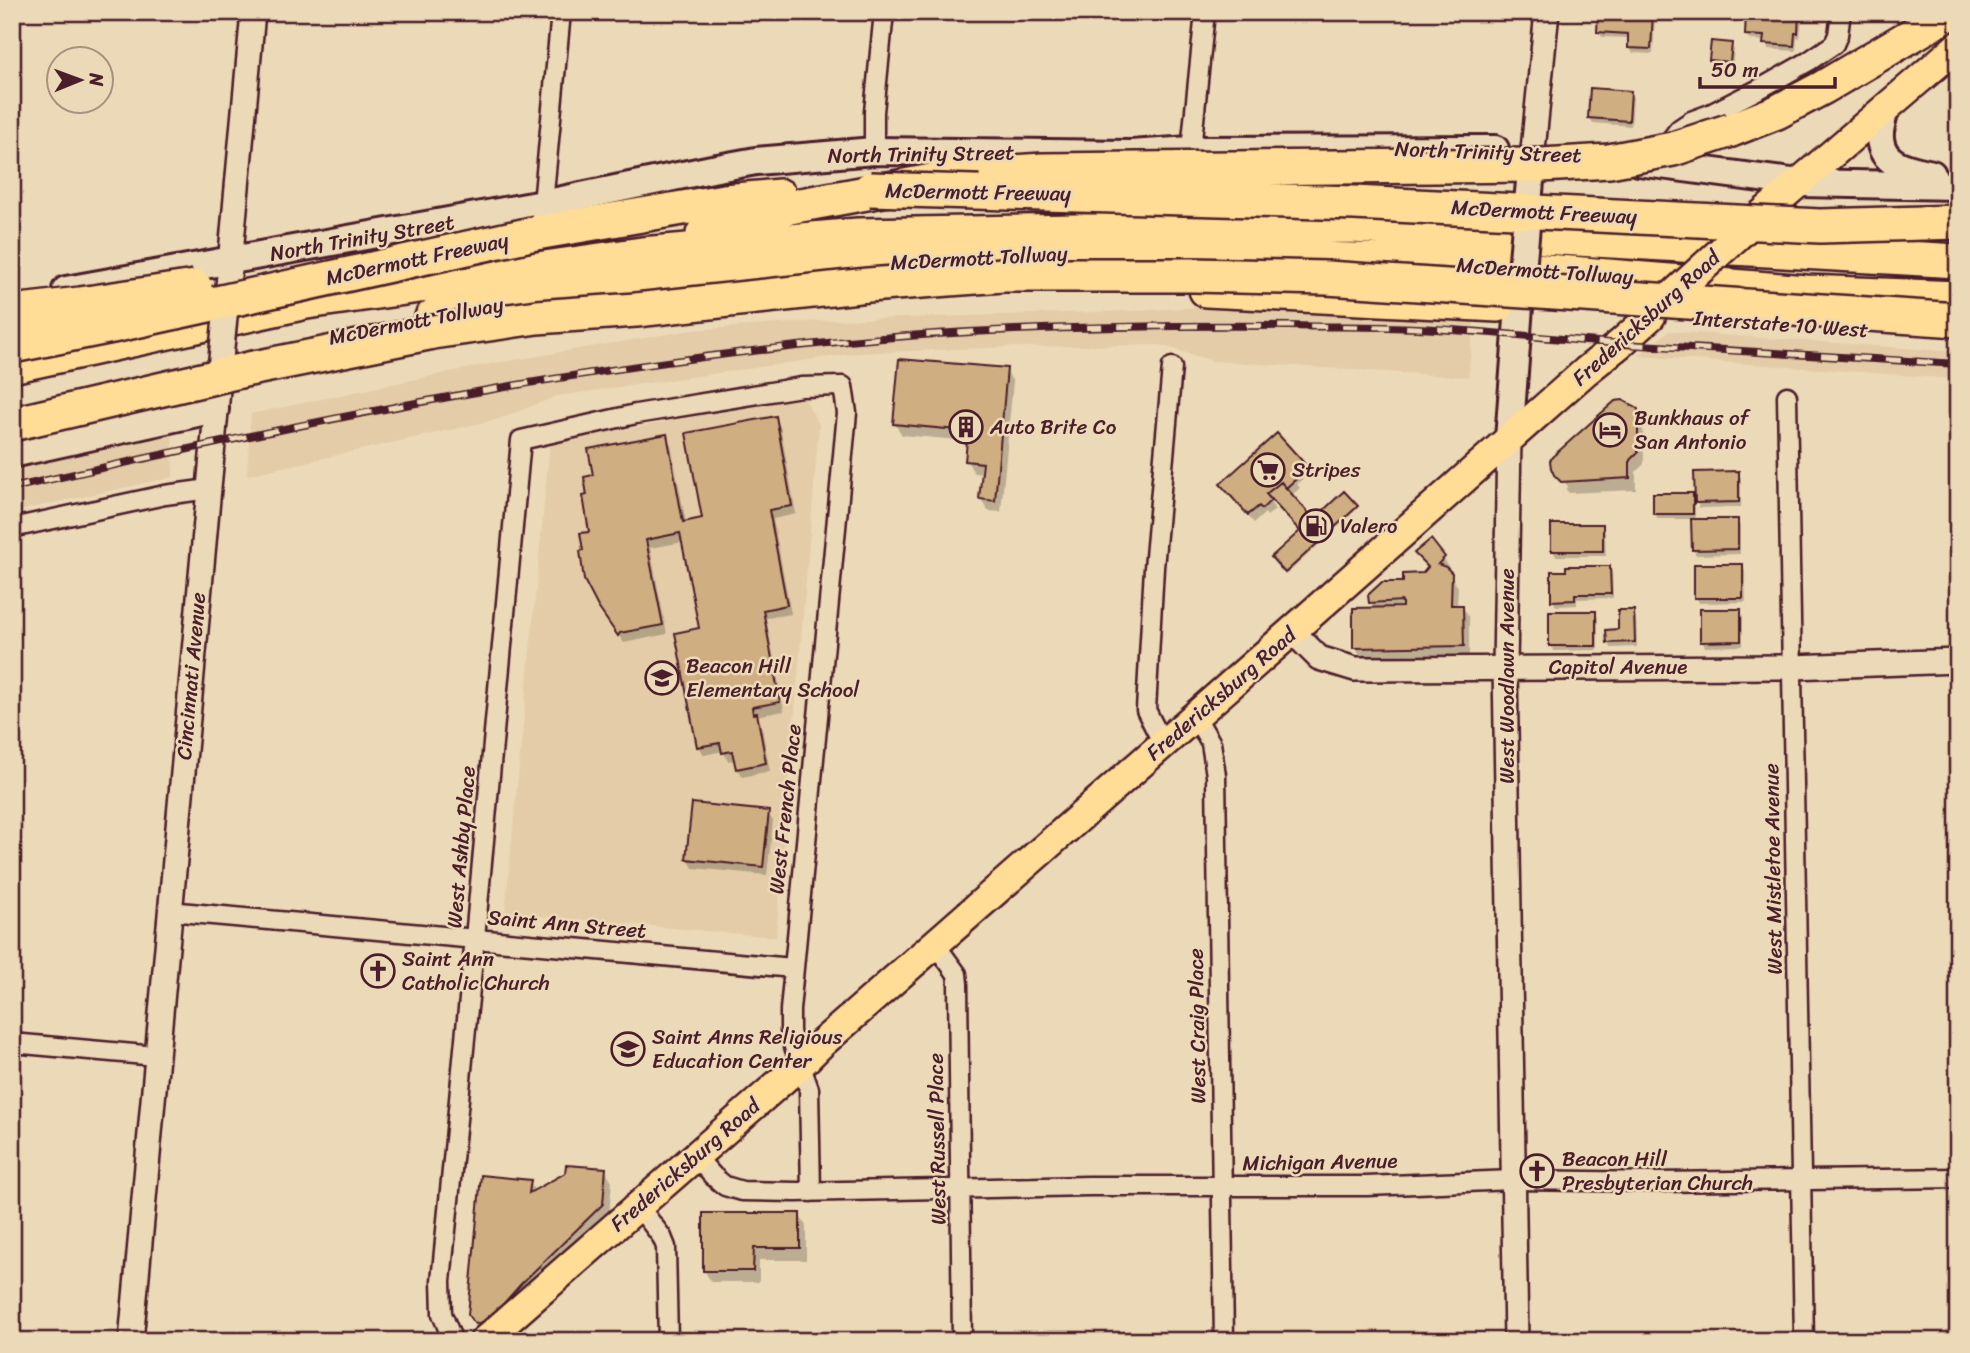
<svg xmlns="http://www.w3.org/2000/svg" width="1970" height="1353" font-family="Sriracha,sans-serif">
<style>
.built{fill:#e3cca7}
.shadow{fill:#0003}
.building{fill:#cfae82;stroke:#4a1f2b;stroke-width:2}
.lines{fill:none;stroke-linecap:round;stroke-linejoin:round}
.minor-casing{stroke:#4a1f2b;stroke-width:23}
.tertiary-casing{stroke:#4a1f2b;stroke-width:28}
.secondary-casing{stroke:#4a1f2b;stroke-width:32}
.primary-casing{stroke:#4a1f2b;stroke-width:33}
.motorway-casing{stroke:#4a1f2b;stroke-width:38}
.minor{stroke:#ecd9b7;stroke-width:18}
.tertiary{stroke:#ecd9b7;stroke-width:23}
.secondary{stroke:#ecd9b7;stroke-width:26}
.primary{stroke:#ffdd96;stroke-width:28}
.motorway{stroke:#ffdd96;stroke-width:33}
.rail-casing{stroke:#4a1f2b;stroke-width:8}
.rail{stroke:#ecd9b7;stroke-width:5;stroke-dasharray:16;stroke-linecap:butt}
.tertiary-bridge-casing{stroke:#4a1f2b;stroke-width:28;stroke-linecap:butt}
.secondary-bridge-casing{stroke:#4a1f2b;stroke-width:32;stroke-linecap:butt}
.primary-bridge-casing{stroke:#4a1f2b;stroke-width:33;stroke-linecap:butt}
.motorway-bridge-casing{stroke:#4a1f2b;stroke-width:38;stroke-linecap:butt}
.tertiary-bridge{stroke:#ecd9b7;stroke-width:23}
.secondary-bridge{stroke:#ecd9b7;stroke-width:26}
.primary-bridge{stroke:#ffdd96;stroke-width:28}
.motorway-bridge{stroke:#ffdd96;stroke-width:33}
.labels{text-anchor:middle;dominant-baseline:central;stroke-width:5;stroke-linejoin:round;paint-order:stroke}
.street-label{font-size:21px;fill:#4a1f2b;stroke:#ecd9b7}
.poi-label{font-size:21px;fill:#4a1f2b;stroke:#ecd9b7;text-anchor:start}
</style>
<rect width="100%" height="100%" fill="#ecd9b7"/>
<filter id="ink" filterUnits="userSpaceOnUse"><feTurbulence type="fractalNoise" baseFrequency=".0143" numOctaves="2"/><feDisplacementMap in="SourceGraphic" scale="14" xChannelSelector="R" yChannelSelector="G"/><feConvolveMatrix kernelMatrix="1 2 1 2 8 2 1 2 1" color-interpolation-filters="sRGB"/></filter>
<g filter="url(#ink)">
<path class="built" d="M 1223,306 L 1474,318 L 1468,377 L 1213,361 L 1160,345 L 1008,347 L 857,353 L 557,396 L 499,419 L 247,475 L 251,414 L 479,366 L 585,348 L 693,330 L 834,320 L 1131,311 Z
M 1669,331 L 1958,352 L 1958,379 L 1639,356 Z
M 804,397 L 819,425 L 776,937 L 505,913 L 550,443 Z
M 172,433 L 173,477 L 12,512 L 12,470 Z"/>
<path class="shadow" d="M 1600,12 L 1653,12 L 1655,16 L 1653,54 L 1633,53 L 1629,48 L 1630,38 L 1602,37 L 1599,32 Z
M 1748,12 L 1799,12 L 1802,16 L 1800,38 L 1797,37 L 1796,51 L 1768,49 L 1765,41 L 1750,40 L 1746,35 Z
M 1731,45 L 1734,50 L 1732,67 L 1714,65 L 1711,60 Z
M 1630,93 L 1633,98 L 1631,126 L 1593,123 L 1590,118 Z
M 1006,370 L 1013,382 L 1001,512 L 988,511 L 981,499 L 983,474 L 974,473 L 967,461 L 969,441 L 902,435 L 895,424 Z
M 1636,410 L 1643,422 L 1644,464 L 1636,472 L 1636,490 L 1569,493 L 1562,485 L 1566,489 L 1568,486 L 1558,476 Z
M 775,418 L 780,426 L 796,514 L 773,519 L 791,614 L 766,618 L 784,711 L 756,716 L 761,723 L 770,771 L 742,777 L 737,768 L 736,760 L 728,761 L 723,751 L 704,755 L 699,746 L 701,630 L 684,542 L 650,548 L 667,634 L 624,643 L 605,616 L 591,533 L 589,496 L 595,477 L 666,436 L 671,445 L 686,523 L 704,520 Z
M 1303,465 L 1308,474 L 1297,484 L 1300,488 L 1291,496 L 1314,521 L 1356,507 L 1357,509 L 1287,574 L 1274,559 L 1302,532 L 1274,501 L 1271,503 L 1275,510 L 1267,516 L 1265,513 L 1254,523 L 1228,493 L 1223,484 Z
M 1738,473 L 1741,478 L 1741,507 L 1700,508 L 1696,502 Z
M 1692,494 L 1695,500 L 1695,521 L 1737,521 L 1740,526 L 1740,554 L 1696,555 L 1693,549 L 1693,519 L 1658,519 L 1655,514 Z
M 1602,525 L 1605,531 L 1606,556 L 1556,556 L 1553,551 Z
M 1417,554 L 1444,558 L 1450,570 L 1448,572 L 1458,587 L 1457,606 L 1462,606 L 1469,618 L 1469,657 L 1362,659 L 1355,647 L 1375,609 L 1371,602 L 1424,575 L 1428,570 Z
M 1742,565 L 1745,571 L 1746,602 L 1699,603 L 1696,597 Z
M 1609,567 L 1612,573 L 1613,598 L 1577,599 L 1577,605 L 1556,606 L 1553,600 Z
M 1740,611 L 1743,616 L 1743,646 L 1705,647 L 1702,641 Z
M 1633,612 L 1636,617 L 1637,647 L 1611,648 L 1608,642 L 1620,631 Z
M 1595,613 L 1598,618 L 1598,650 L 1554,651 L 1551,645 Z
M 768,813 L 773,821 L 767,875 L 693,868 L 688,859 Z
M 605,1170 L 612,1181 L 609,1216 L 481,1333 L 470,1315 L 530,1182 L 535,1192 Z
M 799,1214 L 806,1226 L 806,1260 L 759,1260 L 759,1282 L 711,1282 L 704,1270 Z"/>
<path class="building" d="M 1598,12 L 1653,12 L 1651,49 L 1628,48 L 1628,34 L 1597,32 Z
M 1746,12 L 1799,12 L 1798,33 L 1795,33 L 1794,46 L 1763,44 L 1764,36 L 1745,35 Z
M 1711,41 L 1732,43 L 1730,62 L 1709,60 Z
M 1590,88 L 1631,91 L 1629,121 L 1588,118 Z
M 899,359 L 1007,368 L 995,501 L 979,499 L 983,463 L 965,461 L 968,431 L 893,424 Z
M 1623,400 L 1638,409 L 1638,452 L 1630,460 L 1630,478 L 1561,482 L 1554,475 L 1551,468 L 1550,461 L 1552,457 L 1615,401 Z
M 776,416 L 792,506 L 769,510 L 787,605 L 763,610 L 780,702 L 752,707 L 753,714 L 757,713 L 766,763 L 736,769 L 732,751 L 722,753 L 720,743 L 697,747 L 675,633 L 699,628 L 680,533 L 646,540 L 663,625 L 620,633 L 618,636 L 598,607 L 584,580 L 580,551 L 583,550 L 580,533 L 589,532 L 583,496 L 587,495 L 584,477 L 593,475 L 588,449 L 667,434 L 683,522 L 702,518 L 686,433 Z
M 1277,433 L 1305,464 L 1293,475 L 1296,479 L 1286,488 L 1281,482 L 1266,494 L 1271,500 L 1262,509 L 1259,506 L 1248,515 L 1220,484 Z
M 1739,471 L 1739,502 L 1695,503 L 1694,472 Z
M 1281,482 L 1314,519 L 1344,491 L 1358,506 L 1285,573 L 1271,557 L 1300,531 L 1266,494 Z
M 1653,493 L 1693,493 L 1693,514 L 1653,514 Z
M 1691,519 L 1738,519 L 1738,549 L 1692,550 Z
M 1551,524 L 1603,524 L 1603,551 L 1551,551 Z
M 1431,539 L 1445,557 L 1438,564 L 1446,567 L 1452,573 L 1451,605 L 1463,605 L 1464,646 L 1353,648 L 1353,608 L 1402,607 L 1402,601 L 1369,603 L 1368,595 L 1382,582 L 1403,582 L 1403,574 L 1423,573 L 1428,567 L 1414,553 Z
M 1694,564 L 1743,564 L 1743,598 L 1694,598 Z
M 1566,566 L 1610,566 L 1611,594 L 1575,594 L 1575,600 L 1551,601 L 1551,571 L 1566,571 Z
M 1700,609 L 1741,609 L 1741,641 L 1700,642 Z
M 1618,610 L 1634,610 L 1635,642 L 1607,643 L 1606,630 L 1618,629 Z
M 1549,611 L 1596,611 L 1596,646 L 1549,646 Z
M 692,803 L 769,811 L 763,867 L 686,859 Z
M 566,1165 L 606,1168 L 603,1204 L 521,1284 L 489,1320 L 475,1324 L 468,1315 L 481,1175 L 531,1180 L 529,1193 L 565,1173 Z
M 703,1213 L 800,1213 L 800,1248 L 754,1248 L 753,1271 L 703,1271 Z"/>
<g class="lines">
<defs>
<path id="minor" d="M 1670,148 L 1672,138 L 1679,129 L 1691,121 L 1710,114 L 1763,87 L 1809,61 L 1834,44 L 1838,35 L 1841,12
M 1191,150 L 1205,12
M 874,151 L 874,112 L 884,12
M 543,204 L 561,12
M 1787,396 L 1804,1341
M 12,528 L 165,495 L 209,489
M 1195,716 L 1211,743 L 1216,775 L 1224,1341
M 1163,744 L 1146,710 L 1154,568 L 1172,367
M 169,911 L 793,968
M 935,944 L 957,974 L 958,984 L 962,1341
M 12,1043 L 156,1056
M 696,1157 L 713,1176 L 725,1186 L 742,1191 L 796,1192 L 1089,1186 L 1367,1186 L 1513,1180 L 1658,1182 L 1958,1178
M 639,1207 L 662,1237 L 666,1247 L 668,1341
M 453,1341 L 442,1314 L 441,1281 L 475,938 L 521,440 L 636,414 L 801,387 L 843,386 L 847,413 L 790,1010 L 790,1031 L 792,1041 L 809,1089 L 811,1192"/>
<path id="tertiary" d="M 1533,150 L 1547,12
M 227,297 L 253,12
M 1509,439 L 1505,667 L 1516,1341
M 1292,631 L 1319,658 L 1355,669 L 1792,667 L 1958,661
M 131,1341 L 219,379"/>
<path id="secondary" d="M 1885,109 C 1883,118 1879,129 1880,138 C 1882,166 1910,169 1932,174
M 1638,162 L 1799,183 L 1958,186
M 66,290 L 543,204 L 712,169 L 756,161 L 874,151 L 1130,154 L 1191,150 L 1495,149
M 1509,439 L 1520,293
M 12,454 L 215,409"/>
<path id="primary" d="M 1754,221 L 1958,46
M 484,1341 L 801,1064 L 821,1044 L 1292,631 L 1586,371 L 1621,343 L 1651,316"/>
<path id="motorway" d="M 1731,130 L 1777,112 L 1824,87 L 1951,12
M 536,233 L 724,201 L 780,196
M 703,234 L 790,207 L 954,177 L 1024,168
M 1206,290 L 1498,305
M 432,317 L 538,298 L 626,285 L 728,274 L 927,260 L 1075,253 L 1433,262 L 1806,292 L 1958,298
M 12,366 L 307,302 L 642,254 L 858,235 L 1352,226 L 1958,261"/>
</defs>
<use href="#minor" class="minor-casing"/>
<use href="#tertiary" class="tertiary-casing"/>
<use href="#secondary" class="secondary-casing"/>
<use href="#primary" class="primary-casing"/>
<use href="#motorway" class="motorway-casing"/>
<use href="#minor" class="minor"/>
<use href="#tertiary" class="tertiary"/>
<use href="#secondary" class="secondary"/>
<use href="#primary" class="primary"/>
<use href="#motorway" class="motorway"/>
<defs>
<path id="rail" d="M 12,488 C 317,419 623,355 935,334 C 1053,327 1171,325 1289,326 C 1332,327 1375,326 1417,328 C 1486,331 1555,339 1623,344 C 1735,351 1846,357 1958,364"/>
</defs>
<use href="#rail" class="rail-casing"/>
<use href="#rail" class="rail"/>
<defs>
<path id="tertiary-bridge" d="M 219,379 L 227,297"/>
<path id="secondary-bridge" d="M 1520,293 L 1531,170"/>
<path id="primary-bridge" d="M 1665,302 L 1754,221"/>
<path id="motorway-bridge" d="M 996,173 L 1043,170 L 1542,165 L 1609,161 L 1673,149 L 1731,130
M 870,189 L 1354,203 L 1820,226 L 1958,222
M 12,312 L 80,304 L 195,287
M 12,346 L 117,325 L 536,233
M 12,424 L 249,369 L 433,332 L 537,317 L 636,310 L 868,285 L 1003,275 L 1193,275 L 1327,278 L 1958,320"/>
</defs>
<use href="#tertiary-bridge" class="tertiary-bridge-casing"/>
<use href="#secondary-bridge" class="secondary-bridge-casing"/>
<use href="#primary-bridge" class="primary-bridge-casing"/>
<use href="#motorway-bridge" class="motorway-bridge-casing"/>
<use href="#tertiary-bridge" class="tertiary-bridge"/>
<use href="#secondary-bridge" class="secondary-bridge"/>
<use href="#primary-bridge" class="primary-bridge"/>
<use href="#motorway-bridge" class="motorway-bridge"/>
</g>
</g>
<defs>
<symbol id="building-ring" viewBox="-11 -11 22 22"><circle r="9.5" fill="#ecd9b7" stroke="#4a1f2b" stroke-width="1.5"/><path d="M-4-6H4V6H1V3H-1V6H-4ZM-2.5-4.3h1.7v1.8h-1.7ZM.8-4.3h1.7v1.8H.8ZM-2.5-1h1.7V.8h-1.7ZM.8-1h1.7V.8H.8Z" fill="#4a1f2b"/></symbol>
<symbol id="hotel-ring" viewBox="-11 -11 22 22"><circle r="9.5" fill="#ecd9b7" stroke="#4a1f2b" stroke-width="1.5"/><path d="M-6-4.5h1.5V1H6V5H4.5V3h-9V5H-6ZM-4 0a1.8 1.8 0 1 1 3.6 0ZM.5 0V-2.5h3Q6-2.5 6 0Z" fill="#4a1f2b"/></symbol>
<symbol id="supermarket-ring" viewBox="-11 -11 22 22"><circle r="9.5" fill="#ecd9b7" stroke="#4a1f2b" stroke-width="1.5"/><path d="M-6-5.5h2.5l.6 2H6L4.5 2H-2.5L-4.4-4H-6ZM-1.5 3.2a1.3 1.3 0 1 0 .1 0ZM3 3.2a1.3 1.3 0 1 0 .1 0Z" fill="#4a1f2b"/></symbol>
<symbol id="fuel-ring" viewBox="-11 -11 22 22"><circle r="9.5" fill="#ecd9b7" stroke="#4a1f2b" stroke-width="1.5"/><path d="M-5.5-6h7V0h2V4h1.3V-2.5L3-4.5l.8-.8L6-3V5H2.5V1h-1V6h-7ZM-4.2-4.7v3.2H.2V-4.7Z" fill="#4a1f2b"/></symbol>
<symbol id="school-ring" viewBox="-11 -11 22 22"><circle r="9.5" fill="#ecd9b7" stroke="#4a1f2b" stroke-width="1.5"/><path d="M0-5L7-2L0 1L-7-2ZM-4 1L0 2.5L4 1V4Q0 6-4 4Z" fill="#4a1f2b"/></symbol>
<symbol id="church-ring" viewBox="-11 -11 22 22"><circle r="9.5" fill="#ecd9b7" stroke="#4a1f2b" stroke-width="1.5"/><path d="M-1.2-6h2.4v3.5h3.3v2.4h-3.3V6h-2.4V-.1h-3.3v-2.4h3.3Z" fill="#4a1f2b"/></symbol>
</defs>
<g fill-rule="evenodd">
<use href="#building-ring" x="947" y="408" width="38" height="38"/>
<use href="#hotel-ring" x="1591" y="411" width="38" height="38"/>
<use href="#supermarket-ring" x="1249" y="451" width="38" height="38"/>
<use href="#fuel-ring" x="1297" y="507" width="38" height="38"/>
<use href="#school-ring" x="643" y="659" width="38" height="38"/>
<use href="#church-ring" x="359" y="952" width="38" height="38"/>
<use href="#school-ring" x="609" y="1030" width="38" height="38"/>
<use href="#church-ring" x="1518" y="1152" width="38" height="38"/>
</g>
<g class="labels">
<g class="street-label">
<text transform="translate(1488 152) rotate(2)">North Trinity Street</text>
<text transform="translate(921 154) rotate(-1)">North Trinity Street</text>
<text transform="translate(978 192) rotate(1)">McDermott Freeway</text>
<text transform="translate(1544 212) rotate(3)">McDermott Freeway</text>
<text transform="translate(362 238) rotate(-10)">North Trinity Street</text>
<text transform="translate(979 258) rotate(-3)">McDermott Tollway</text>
<text transform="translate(417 259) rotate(-12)">McDermott Freeway</text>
<text transform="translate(1545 271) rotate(4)">McDermott Tollway</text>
<text transform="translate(1646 318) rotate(-42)">Fredericksburg Road</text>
<text transform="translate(416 321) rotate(-11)">McDermott Tollway</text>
<text transform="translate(1781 324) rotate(4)">Interstate 10 West</text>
<text x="1618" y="667">Capitol Avenue</text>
<text transform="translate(191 676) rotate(-85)">Cincinnati Avenue</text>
<text transform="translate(1507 676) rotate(-90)">West Woodlawn Avenue</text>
<text transform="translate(1221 694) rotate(-41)">Fredericksburg Road</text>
<text transform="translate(785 809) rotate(-84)">West French Place</text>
<text transform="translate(461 847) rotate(-85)">West Ashby Place</text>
<text transform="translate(1773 869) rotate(-91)">West Mistletoe Avenue</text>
<text transform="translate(567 924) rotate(5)">Saint Ann Street</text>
<text transform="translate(1197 1026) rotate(-91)">West Craig Place</text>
<text transform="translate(937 1139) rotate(-91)">West Russell Place</text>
<text transform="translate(1320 1162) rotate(-1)">Michigan Avenue</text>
<text transform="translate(685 1165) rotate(-41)">Fredericksburg Road</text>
</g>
<g class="poi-label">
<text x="1634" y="418">Bunkhaus of<tspan x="1634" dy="24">San Antonio</tspan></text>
<text x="990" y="427">Auto Brite Co</text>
<text x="1292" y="470">Stripes</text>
<text x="1340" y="526">Valero</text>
<text x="686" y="666">Beacon Hill<tspan x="686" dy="24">Elementary School</tspan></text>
<text x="402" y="959">Saint Ann<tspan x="402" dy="24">Catholic Church</tspan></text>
<text x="652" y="1037">Saint Anns Religious<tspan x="652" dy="24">Education Center</tspan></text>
<text x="1562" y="1159">Beacon Hill<tspan x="1562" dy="24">Presbyterian Church</tspan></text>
</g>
</g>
<rect width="1970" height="1353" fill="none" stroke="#ecd9b7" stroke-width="42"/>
<rect x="21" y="21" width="1928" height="1311" fill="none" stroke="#4a1f2b" stroke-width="2.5" filter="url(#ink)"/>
<g transform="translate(80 80) rotate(89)"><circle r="33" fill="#ecd9b7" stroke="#ab8f7f" stroke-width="2"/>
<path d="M0-5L12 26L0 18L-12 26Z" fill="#4a1f2b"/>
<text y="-10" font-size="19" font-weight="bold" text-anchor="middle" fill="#4a1f2b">N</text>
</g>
<path d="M1700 77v10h135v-10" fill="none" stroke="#4a1f2b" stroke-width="3.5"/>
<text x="1711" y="77" font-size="21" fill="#4a1f2b" stroke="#ecd9b7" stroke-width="5" paint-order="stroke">50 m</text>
</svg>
